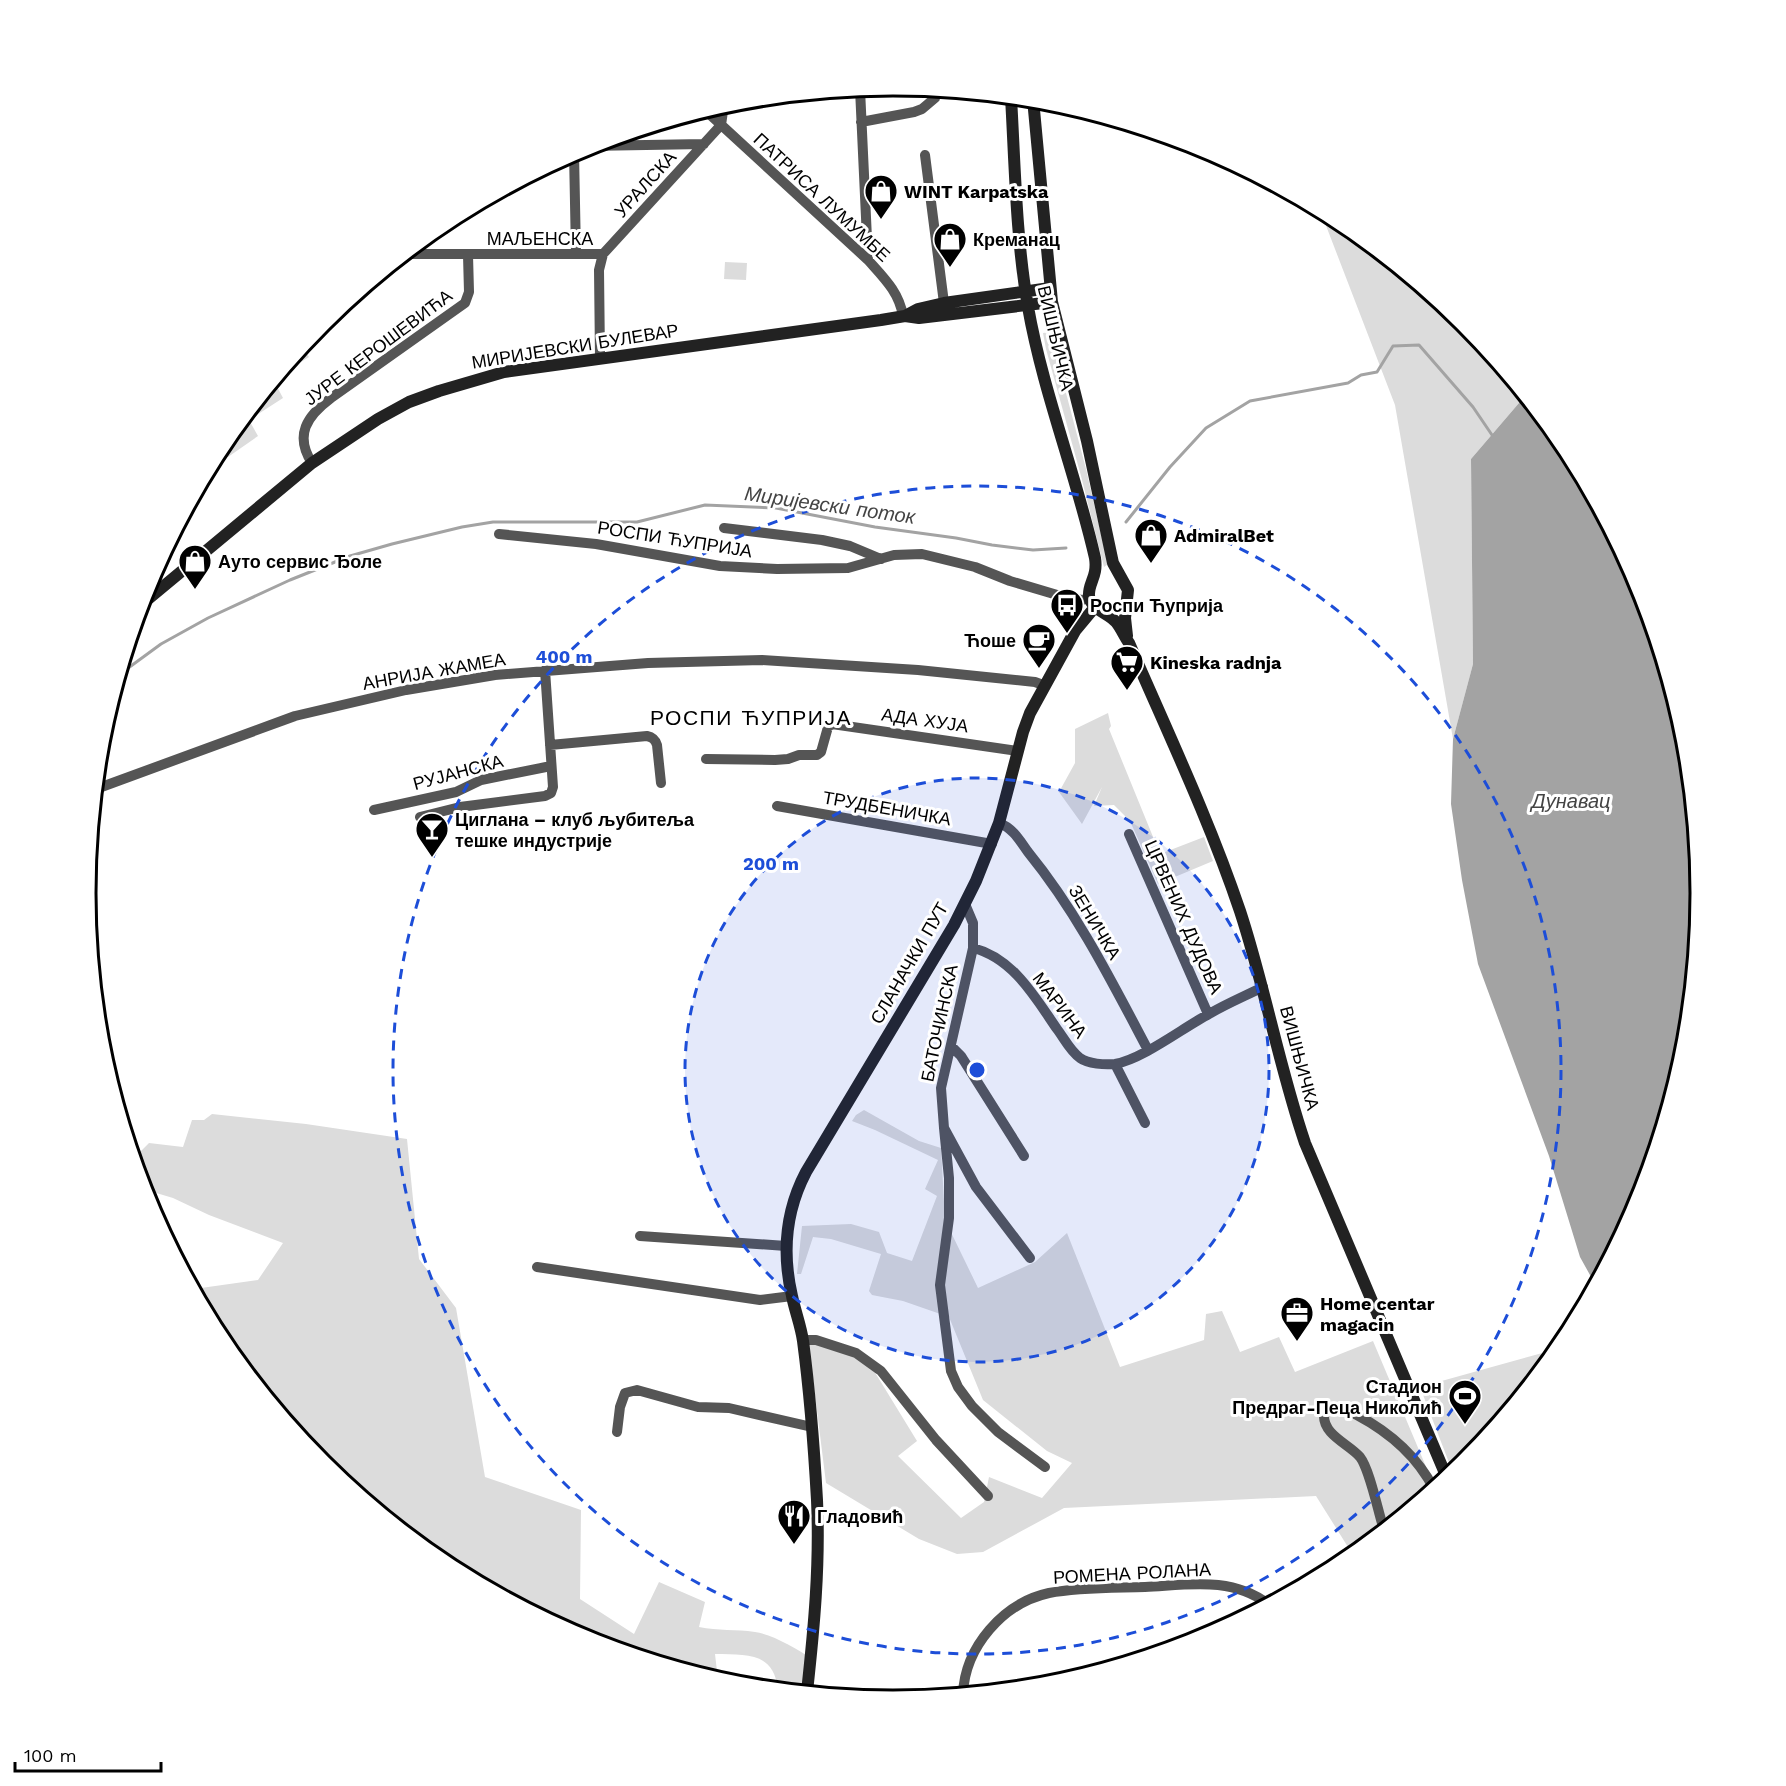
<svg xmlns="http://www.w3.org/2000/svg" width="1786" height="1786" font-family="'Work Sans',sans-serif">
<style>
.green{fill:#dcdcdc}
.water{fill:#a3a3a3}
.lines{fill:none;stroke-linecap:round;stroke-linejoin:round}
.stream{stroke:#a3a3a3;stroke-width:3}
.street{stroke:#555;stroke-width:10}
.secondary{stroke:#222;stroke-width:12}
.ring{fill:none;stroke:#1d4ed8;stroke-width:3;stroke-dasharray:10 8}
.labels{text-anchor:middle;dominant-baseline:central;stroke-width:6;stroke-linejoin:round;paint-order:stroke}
.street-label{font-size:18px;fill:#000;stroke:#fff}
.poi-label{font-size:18px;font-weight:bold;fill:#000;stroke:#fff;text-anchor:start}
.water-label{font-size:20px;font-style:italic;fill:#444;stroke:#fff}
.quarter-label{font-size:21px;letter-spacing:1.5px;fill:#000;stroke:#fff}
.rim{fill:none;stroke:#000;stroke-width:3}
.centre{fill:#1d4ed8;stroke:#fff;stroke-width:3}
.ring-label{font-size:18px;text-anchor:middle;font-weight:bold;fill:#1d4ed8;stroke:#fff;stroke-width:6;stroke-linejoin:round;paint-order:stroke}
</style>
<rect width="100%" height="100%" fill="#fff"/>
<path class="green" d="M 1320,210 L 1342,222 L 1464,322 L 1525,396 L 1471,459 L 1473,664 L 1453,739 L 1395,405 Z
M 725,262 L 747,263 L 746,280 L 724,279 Z
M 1050,332 L 1086,469 L 1108,564 L 1104,567 L 1081,476 L 1046,349 L 1043,333 Z
M 302,347 L 309,357 L 278,376 Z
M 274,381 L 283,398 L 249,420 L 258,436 L 228,457 L 221,446 L 222,444 Z
M 1108,713 L 1111,726 L 1109,729 L 1160,854 L 1204,837 L 1213,861 L 1158,884 L 1130,821 L 1114,805 L 1094,806 L 1102,787 L 1082,824 L 1059,792 L 1075,763 L 1075,729 Z
M 864,1110 L 919,1141 L 941,1148 L 945,1220 L 978,1288 L 1035,1262 L 1067,1233 L 1120,1367 L 1204,1340 L 1206,1314 L 1222,1311 L 1240,1352 L 1279,1337 L 1295,1372 L 1373,1341 L 1435,1488 L 1353,1555 L 1316,1496 L 1064,1508 L 983,1552 L 957,1554 L 919,1539 L 826,1483 L 808,1339 L 868,1361 L 917,1441 L 898,1456 L 961,1518 L 984,1502 L 989,1477 L 1042,1498 L 1072,1463 L 1047,1451 L 983,1400 L 949,1317 L 903,1301 L 872,1295 L 869,1291 L 881,1254 L 831,1239 L 813,1237 L 801,1274 L 797,1274 L 802,1226 L 851,1224 L 879,1232 L 887,1253 L 912,1261 L 937,1196 L 925,1189 L 938,1160 L 875,1130 L 852,1121 L 856,1115 Z
M 212,1114 L 306,1124 L 407,1139 L 419,1259 L 456,1308 L 485,1477 L 581,1510 L 580,1599 L 634,1634 L 659,1582 L 705,1602 L 699,1627 C 718,1631 736,1629 755,1632 C 772,1634 797,1649 811,1658 L 807,1692 L 778,1689 C 773,1651 746,1655 715,1654 L 718,1680 L 584,1639 L 444,1564 L 322,1464 L 221,1341 L 192,1286 L 201,1288 L 258,1280 L 283,1243 L 209,1215 L 173,1198 L 143,1189 L 134,1158 L 149,1143 L 183,1147 L 192,1120 L 204,1120 Z
M 1546,1352 L 1548,1362 L 1464,1464 L 1453,1473 L 1420,1387 Z"/>
<path class="water" d="M 1525,396 L 1565,445 L 1639,584 L 1685,736 L 1700,893 L 1685,1051 L 1639,1202 L 1595,1284 L 1580,1257 L 1549,1156 L 1478,964 L 1462,880 L 1451,804 L 1453,739 L 1473,664 L 1471,459 Z"/>
<g class="lines">
<path class="stream" d="M 1126,522 L 1170,467 L 1206,428 L 1250,401 L 1348,383 L 1361,375 L 1377,372 L 1393,346 L 1419,345 L 1473,407 L 1492,435
M 120,674 L 161,644 L 208,618 L 290,580 L 350,556 L 392,544 L 462,527 L 493,522 L 637,522 L 705,505 L 776,508 L 875,527 L 956,538 L 992,545 L 1033,550 L 1066,548"/>
<path class="street" d="M 860,89 L 868,260
M 705,110 L 868,260 C 884,278 899,292 903,316
M 861,122 L 914,112 L 922,109 L 935,98
M 588,146 L 704,144
M 574,152 L 576,254
M 925,155 L 944,303
M 405,254 L 603,254
M 600,358 L 599,270 L 603,254 L 721,125 L 724,104
M 312,463 C 294,435 307,416 331,398 L 465,303 L 469,292 L 468,255
M 724,528 L 822,540 L 850,546 L 881,559
M 499,534 L 596,544 L 720,566 L 777,569 L 848,568 L 894,555 L 922,554 L 975,567 L 1010,581 L 1064,597 L 1082,600 L 1090,598
M 550,745 L 647,736 C 652,737 655,739 657,745 L 661,783
M 706,759 L 775,760 L 788,759 L 799,755 L 817,755 L 821,752 L 828,727 L 832,724 L 1018,751
M 96,789 L 295,716 L 406,690 L 495,675 L 648,663 L 762,660 L 918,670 L 1035,682 L 1043,685
M 777,806 L 992,844
M 374,810 L 456,792 L 481,780 L 551,766
M 420,817 L 460,807 L 545,796 L 551,793 L 553,787 L 545,670
M 999,823 C 1013,828 1020,841 1028,852 C 1077,912 1112,982 1148,1050
M 1129,834 L 1208,1014
M 965,904 L 973,923 L 973,948 C 1013,958 1035,997 1057,1029 C 1064,1038 1070,1051 1080,1058 C 1088,1064 1105,1065 1115,1064 C 1143,1059 1184,1027 1209,1014 C 1226,1004 1245,996 1263,987
M 973,948 L 941,1088 L 944,1128 L 976,1187 L 1030,1258
M 951,1046 L 961,1056 L 1024,1156
M 1115,1064 L 1145,1123
M 944,1128 L 949,1178 L 949,1218 L 940,1285 L 951,1371 L 958,1387 L 972,1406 L 998,1432 L 1045,1467
M 640,1236 L 786,1246
M 537,1267 L 760,1300 L 792,1296
M 803,1340 L 816,1340 L 856,1353 L 881,1371 L 936,1440 L 988,1496
M 617,1432 L 620,1407 L 625,1393 L 637,1390 L 698,1407 L 729,1408 L 812,1427
M 1384,1530 C 1378,1512 1370,1470 1360,1457 C 1349,1444 1323,1435 1324,1415 C 1333,1402 1346,1410 1357,1415 C 1389,1432 1417,1456 1434,1489
M 963,1694 C 965,1647 1003,1603 1049,1593 C 1080,1587 1114,1588 1145,1587 C 1187,1585 1231,1576 1268,1604"/>
<path class="secondary" d="M 1011,97 C 1015,167 1016,238 1028,307 C 1043,392 1076,474 1095,558 C 1098,577 1088,583 1089,596 C 1091,610 1107,612 1116,622 C 1121,628 1124,636 1129,643 C 1167,731 1209,819 1240,911 C 1265,987 1279,1067 1305,1143 L 1447,1478
M 1033,99 L 1052,302 L 1087,441 L 1113,563 L 1128,590 L 1125,618 L 1127,636
M 905,316 L 919,318 L 1052,302
M 141,605 L 312,463 L 378,419 L 409,402 L 439,391 L 504,372 L 881,320 L 905,316 L 918,309 L 944,303 L 1050,288
M 807,1692 C 814,1628 820,1565 817,1500 C 814,1447 810,1394 803,1341 C 801,1326 795,1311 792,1296 C 782,1253 785,1212 806,1172 L 954,925 L 976,881 L 999,823 L 1023,732 L 1030,713 L 1075,631 L 1095,607"/>
</g>
<circle cx="977" cy="1070" r="292" fill="#1d4ed8" fill-opacity=".12"/>
<g class="ring">
<circle cx="977" cy="1070" r="292"/>
<circle cx="977" cy="1070" r="584"/>
</g>
<defs>
<symbol id="shop-pin" viewBox="-11 -11 22 30"><path d="M0 17L-7.5 6A9.5 9.5 0 1 1 7.5 6Z" fill="#000" stroke="#fff"/><path d="M-5-2.5h2.3a2.7 3.5 0 0 1 5.4 0H5L5.5 6h-11ZM-1.5-2.5h3a1.5 2.3 0 0 0-3 0Z" fill="#fff"/></symbol>
<symbol id="bus-pin" viewBox="-11 -11 22 30"><path d="M0 17L-7.5 6A9.5 9.5 0 1 1 7.5 6Z" fill="#000" stroke="#fff"/><path d="M-5-6H5V4H4V6H2V4H-2V6H-4V4H-5ZM-3.5-4V0h7V-4ZM-3.5 1.2v1.5H-2V1.2ZM2 1.2v1.5H3.5V1.2Z" fill="#fff"/></symbol>
<symbol id="cafe-pin" viewBox="-11 -11 22 30"><path d="M0 17L-7.5 6A9.5 9.5 0 1 1 7.5 6Z" fill="#000" stroke="#fff"/><path d="M-5.5-4.5H6V0H3Q3 3.5 0 3.5H-2.5Q-5.5 3.5-5.5 0ZM3-3.2v2h1.7v-2ZM-6 4.5H4V6H-6Z" fill="#fff"/></symbol>
<symbol id="supermarket-pin" viewBox="-11 -11 22 30"><path d="M0 17L-7.5 6A9.5 9.5 0 1 1 7.5 6Z" fill="#000" stroke="#fff"/><path d="M-6-5.5h2.5l.6 2H6L4.5 2H-2.5L-4.4-4H-6ZM-1.5 3.2a1.3 1.3 0 1 0 .1 0ZM3 3.2a1.3 1.3 0 1 0 .1 0Z" fill="#fff"/></symbol>
<symbol id="bar-pin" viewBox="-11 -11 22 30"><path d="M0 17L-7.5 6A9.5 9.5 0 1 1 7.5 6Z" fill="#000" stroke="#fff"/><path d="M-6-5H6L.8 .8V4.5H3.5V6h-7V4.5H-.8V.8Z" fill="#fff"/></symbol>
<symbol id="office-pin" viewBox="-11 -11 22 30"><path d="M0 17L-7.5 6A9.5 9.5 0 1 1 7.5 6Z" fill="#000" stroke="#fff"/><path d="M-6-3h4V-5.5h4V-3h4V5H-6ZM-1-4.5V-3h2v-1.5ZM-6 0V1H6V0Z" fill="#fff"/></symbol>
<symbol id="stadium-pin" viewBox="-11 -11 22 30"><path d="M0 17L-7.5 6A9.5 9.5 0 1 1 7.5 6Z" fill="#000" stroke="#fff"/><path d="M0-5a6.5 5 0 1 0 0 10a6.5 5 0 1 0 0-10ZM-3.5-1.8h7v3.6h-7Z" fill="#fff"/></symbol>
<symbol id="restaurant-pin" viewBox="-11 -11 22 30"><path d="M0 17L-7.5 6A9.5 9.5 0 1 1 7.5 6Z" fill="#000" stroke="#fff"/><path d="M-5-6h1v4h1v-4h1v4h1v-4h1v5L-1.5 .5V6h-2V.5L-5-1ZM5-6V6H3V1.5H1.5Q1.5-4 5-6Z" fill="#fff"/></symbol>
</defs>
<g fill-rule="evenodd">
<use href="#shop-pin" x="862" y="172" width="38" height="52"/>
<use href="#shop-pin" x="931" y="220" width="38" height="52"/>
<use href="#shop-pin" x="1132" y="516" width="38" height="52"/>
<use href="#shop-pin" x="176" y="542" width="38" height="52"/>
<use href="#bus-pin" x="1048" y="586" width="38" height="52"/>
<use href="#cafe-pin" x="1020" y="621" width="38" height="52"/>
<use href="#supermarket-pin" x="1108" y="643" width="38" height="52"/>
<use href="#bar-pin" x="413" y="810" width="38" height="52"/>
<use href="#office-pin" x="1278" y="1294" width="38" height="52"/>
<use href="#stadium-pin" x="1446" y="1377" width="38" height="52"/>
<use href="#restaurant-pin" x="775" y="1497" width="38" height="52"/>
</g>
<g class="labels">
<g class="street-label">
<text transform="translate(645 184) rotate(-48)">УРАЛСКА</text>
<text transform="translate(822 197) rotate(43)">ПАТРИСА ЛУМУМБЕ</text>
<text x="540" y="238">МАЉЕНСКА</text>
<text transform="translate(1056 338) rotate(77)">ВИШЊИЧКА</text>
<text transform="translate(575 346) rotate(-9)">МИРИЈЕВСКИ БУЛЕВАР</text>
<text transform="translate(378 347) rotate(-37)">ЈУРЕ КЕРОШЕВИЋА</text>
<text transform="translate(675 539) rotate(9)">РОСПИ ЋУПРИЈА</text>
<text transform="translate(434 671) rotate(-10)">АНРИЈА ЖАМЕА</text>
<text transform="translate(925 720) rotate(8)">АДА ХУЈА</text>
<text transform="translate(458 772) rotate(-15)">РУЈАНСКА</text>
<text transform="translate(887 808) rotate(10)">ТРУДБЕНИЧКА</text>
<text transform="translate(1184 917) rotate(66)">ЦРВЕНИХ ДУДОВА</text>
<text transform="translate(1095 922) rotate(59)">ЗЕНИЧКА</text>
<text transform="translate(909 963) rotate(-60)">СЛАНАЧКИ ПУТ</text>
<text transform="translate(1060 1005) rotate(53)">МАРИНА</text>
<text transform="translate(939 1023) rotate(-78)">БАТОЧИНСКА</text>
<text transform="translate(1300 1058) rotate(75)">ВИШЊИЧКА</text>
<text transform="translate(1132 1573) rotate(-3)">РОМЕНА РОЛАНА</text>
</g>
<g class="poi-label">
<text x="904" y="191">WINT Karpatska</text>
<text x="973" y="239">Креманац</text>
<text x="1174" y="535">AdmiralBet</text>
<text x="218" y="561">Ауто сервис Ђоле</text>
<text x="1090" y="605">Роспи Ћуприја</text>
<text x="1016" y="640" text-anchor="end">Ћоше</text>
<text x="1150" y="662">Kineska radnja</text>
<text x="455" y="819">Циглана – клуб љубитеља<tspan x="455" dy="21">тешке индустрије</tspan></text>
<text x="1320" y="1303">Home centar<tspan x="1320" dy="21">magacin</tspan></text>
<text x="1442" y="1386" text-anchor="end">Стадион<tspan x="1442" dy="21">Предраг-Пеца Николић</tspan></text>
<text x="817" y="1516">Гладовић</text>
</g>
<g class="water-label">
<text transform="translate(830 505) rotate(8)">Миријевски поток</text>
<text x="1571" y="801">Дунавац</text>
</g>
<g class="quarter-label">
<text x="751" y="717">РОСПИ ЋУПРИЈА</text>
</g>
</g>
<path d="M0 0H1786V1786H0ZM96 893a797 797 0 1 1 1594 0a797 797 0 1 1-1594 0Z" fill="#fff" fill-rule="evenodd"/>
<path class="rim" d="M96 893a797 797 0 1 1 1594 0a797 797 0 1 1-1594 0Z"/>
<circle cx="977" cy="1070" r="9" class="centre"/>
<g class="ring-label">
<text x="564" y="663">400 m</text>
<text x="771" y="870">200 m</text>
</g>
<path d="M15 1762v9h146v-9" fill="none" stroke="#000000" stroke-width="3"/>
<text x="24" y="1762" font-size="18" fill="#000000" stroke="#ffffff" stroke-width="4.5" paint-order="stroke">100 m</text>
</svg>
